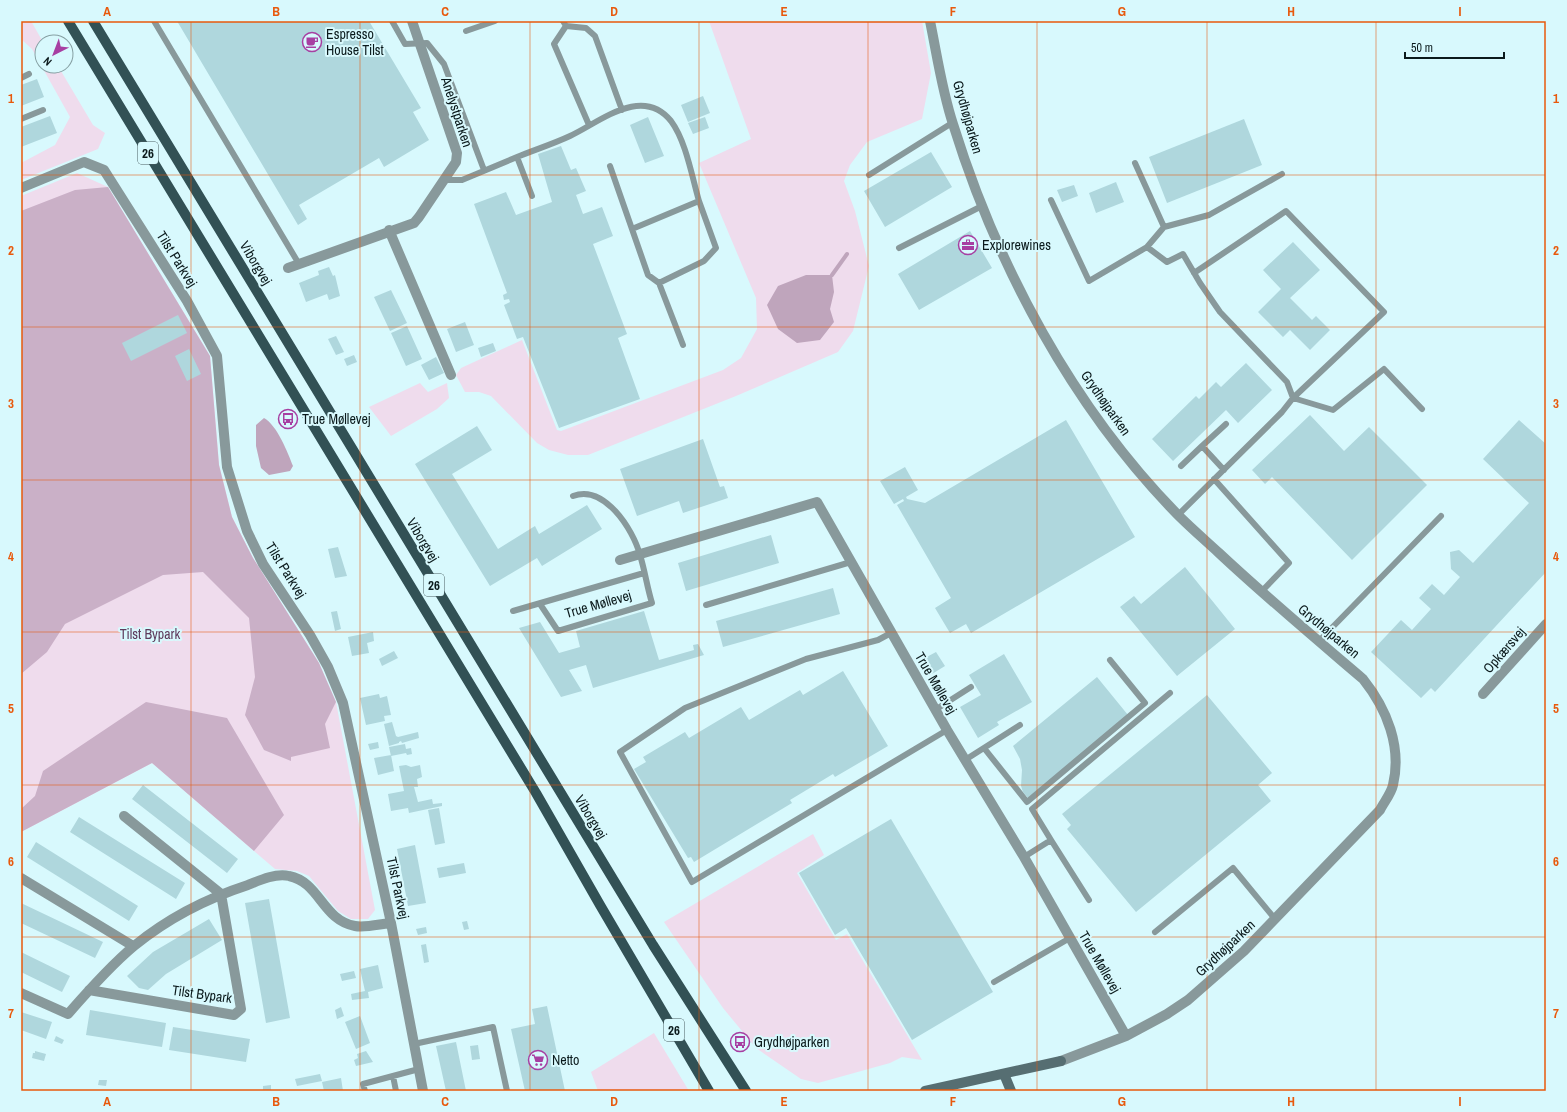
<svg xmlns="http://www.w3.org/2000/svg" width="1567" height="1112" font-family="'Archivo Narrow',sans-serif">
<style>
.green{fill:#efdced}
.forest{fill:#cab0c7}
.water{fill:#bfa5bc}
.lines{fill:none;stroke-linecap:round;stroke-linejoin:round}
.stream{stroke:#bfa5bc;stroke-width:4}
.building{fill:#afd7dd}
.lane{stroke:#88999b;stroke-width:6}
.street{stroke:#88999b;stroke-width:10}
.secondary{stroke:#566e72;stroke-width:10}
.primary{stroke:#325155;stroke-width:10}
.grid{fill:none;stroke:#e8590c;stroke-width:1;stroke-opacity:0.55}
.labels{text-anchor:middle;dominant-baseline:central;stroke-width:4;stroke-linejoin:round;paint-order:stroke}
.shield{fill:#d8f9fd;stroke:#485d60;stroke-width:1}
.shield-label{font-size:13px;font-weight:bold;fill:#0b1a1c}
.poi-label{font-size:14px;fill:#0b1a1c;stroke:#d8f9fd;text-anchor:start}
.street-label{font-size:14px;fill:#0b1a1c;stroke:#d8f9fd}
.park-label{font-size:14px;fill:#5e3a5b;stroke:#d8f9fd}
.neatline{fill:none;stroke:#e8590c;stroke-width:1.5}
.grid-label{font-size:13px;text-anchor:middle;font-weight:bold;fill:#e8590c}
</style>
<rect width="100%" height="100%" fill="#d8f9fd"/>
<path class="green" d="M 21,21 L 31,21 L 43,42 L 42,66 L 58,66 L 93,125 L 105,133 L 98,149 L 21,180 L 21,163 L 55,145 L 70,117 L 32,49 L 21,39 Z
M 709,21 L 922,21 L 931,73 L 922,119 L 867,142 L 850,165 L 844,181 L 855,211 L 869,266 L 853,331 L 838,352 L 736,396 L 588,455 L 568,455 L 549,450 L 537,443 L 491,396 L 479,392 L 465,392 L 456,375 L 461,368 L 522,340 L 557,430 L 561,431 L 723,370 L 741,358 L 757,329 L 756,298 L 699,163 L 751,139 Z
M 77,173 L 108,187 L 210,356 L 219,465 L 232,517 L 253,558 L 319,663 L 336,702 L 375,910 L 368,919 L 351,919 L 338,911 L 309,876 L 297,871 L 275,869 L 152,763 L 21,832 L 21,196 Z
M 420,383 L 428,392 L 447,383 L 449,398 L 437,409 L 391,436 L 369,407 Z
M 813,834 L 824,855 L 797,873 L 836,940 L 847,934 L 922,1060 L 902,1057 L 890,1063 L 818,1083 L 801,1079 L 756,1048 L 723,1008 L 664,922 Z
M 654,1033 L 689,1091 L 598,1091 L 591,1072 Z"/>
<path class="forest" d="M 108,187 L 210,356 L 219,465 L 232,517 L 253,558 L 319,663 L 336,702 L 325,724 L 330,748 L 291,757 L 291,761 L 264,750 L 245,715 L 255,677 L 249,618 L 203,572 L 163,575 L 65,624 L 47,652 L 21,674 L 21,211 L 75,190 Z
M 146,702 L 227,718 L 284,815 L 254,851 L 152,763 L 21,832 L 21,809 L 35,796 L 43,771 Z"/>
<path class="water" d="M 806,275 L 832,275 L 834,292 L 830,309 L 834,322 L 820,340 L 797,343 L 778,329 L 767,305 L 778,286 Z
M 264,418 C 277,425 288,453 293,466 L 290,471 L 269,475 L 261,468 L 256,446 L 256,425 Z"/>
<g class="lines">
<path class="stream" d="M 832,275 L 847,254"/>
</g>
<path class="building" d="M 177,21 L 369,21 L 421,108 L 413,112 L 429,140 L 384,167 L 379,158 L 299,205 L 307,219 L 298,225 Z
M 37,79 L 44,97 L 21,106 L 21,85 Z
M 703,96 L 710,113 L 688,122 L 681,105 Z
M 50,116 L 57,133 L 21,147 L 21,127 Z
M 648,117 L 664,156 L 645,163 L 630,125 Z
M 705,117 L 709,128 L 693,134 L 688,123 Z
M 1244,119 L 1262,165 L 1167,203 L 1149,157 Z
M 561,146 L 571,170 L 576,168 L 586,191 L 576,195 L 583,214 L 602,207 L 613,236 L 593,244 L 627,334 L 618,338 L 640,399 L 559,428 L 523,337 L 517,339 L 504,305 L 510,302 L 509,299 L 504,300 L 503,295 L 507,293 L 474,204 L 506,192 L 516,215 L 552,202 L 538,154 Z
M 931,152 L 952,187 L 885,227 L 864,191 Z
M 1116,182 L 1124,202 L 1096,213 L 1089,193 Z
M 1074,185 L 1078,196 L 1062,202 L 1057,190 Z
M 970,231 L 992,268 L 919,310 L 898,274 Z
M 1293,242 L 1320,270 L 1290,298 L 1312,320 L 1316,316 L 1330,330 L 1310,350 L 1290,330 L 1283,337 L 1258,312 L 1281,289 L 1263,270 Z
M 329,267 L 333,276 L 335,275 L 340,296 L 329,300 L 327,294 L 306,302 L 299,283 L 319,275 L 318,271 Z
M 391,290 L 407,323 L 390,331 L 374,297 Z
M 178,315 L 187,333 L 131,361 L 122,343 Z
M 465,322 L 474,345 L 456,352 L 447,329 Z
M 407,326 L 422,359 L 406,366 L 391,333 Z
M 336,336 L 344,352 L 336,355 L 328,339 Z
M 493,343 L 496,351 L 481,357 L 478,348 Z
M 189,349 L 201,374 L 187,381 L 175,356 Z
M 354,355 L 357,362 L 347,366 L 344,359 Z
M 436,357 L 444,373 L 429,380 L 421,365 Z
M 1246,363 L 1272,390 L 1238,423 L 1226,410 L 1173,461 L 1152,439 L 1196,396 L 1199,399 L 1216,382 L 1221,387 Z
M 1310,415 L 1344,451 L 1369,427 L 1427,485 L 1352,560 L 1272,477 L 1265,484 L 1252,470 Z
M 1066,420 L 1135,537 L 971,633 L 966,624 L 950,633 L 935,608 L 951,598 L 897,505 L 904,501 L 903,499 L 894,504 L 880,481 L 905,467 L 918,490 L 906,497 L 907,499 L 925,503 Z
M 1519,420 L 1546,444 L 1546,572 L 1435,692 L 1431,688 L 1421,698 L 1371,652 L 1401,620 L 1412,630 L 1431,609 L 1419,598 L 1432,584 L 1444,595 L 1460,577 L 1451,569 L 1450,552 L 1459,550 L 1473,563 L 1529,503 L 1483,459 Z
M 477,426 L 492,450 L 452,474 L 498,549 L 535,526 L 539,534 L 587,505 L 602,529 L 542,566 L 537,558 L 490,586 L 415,464 Z
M 703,439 L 720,487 L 724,486 L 728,498 L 683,513 L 679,501 L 637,516 L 620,469 Z
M 771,535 L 779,563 L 686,591 L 678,563 Z
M 338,547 L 347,576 L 335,578 L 328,549 Z
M 1185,567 L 1235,629 L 1177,676 L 1120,607 L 1134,596 L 1141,604 Z
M 833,588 L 840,614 L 723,647 L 716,621 Z
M 337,611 L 341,629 L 335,631 L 331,612 Z
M 644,611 L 659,660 L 694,650 L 693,645 L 698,644 L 704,655 L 593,688 L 586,665 L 569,670 L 582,691 L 561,697 L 519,628 L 540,622 L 559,653 L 580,647 L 576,631 Z
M 373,632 L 374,641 L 367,643 L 369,653 L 352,656 L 348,637 Z
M 394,651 L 398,658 L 382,666 L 379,659 Z
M 936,652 L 945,666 L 932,674 L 923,659 Z
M 1004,654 L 1032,702 L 997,722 L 999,725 L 978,738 L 960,707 L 981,695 L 969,675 Z
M 843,671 L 888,746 L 835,777 L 833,774 L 790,800 L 792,803 L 694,862 L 691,857 L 688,858 L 634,769 L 646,762 L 643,757 L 685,732 L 689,738 L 741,707 L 749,720 L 800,690 L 803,695 Z
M 1097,677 L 1128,715 L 1028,798 L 1023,792 L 1021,786 L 1022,770 L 1020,759 L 1013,746 Z
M 379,694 L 380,698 L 387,696 L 391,715 L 384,716 L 385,721 L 366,725 L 360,698 Z
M 1207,695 L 1272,773 L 1258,785 L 1271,801 L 1136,912 L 1067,829 L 1071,825 L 1062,814 Z
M 392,722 L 396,736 L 398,737 L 418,732 L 419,738 L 402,743 L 401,741 L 399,742 L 399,743 L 389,746 L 384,724 Z
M 378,742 L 379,748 L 370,750 L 368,744 Z
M 405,744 L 406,749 L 411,748 L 412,754 L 407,755 L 406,753 L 391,756 L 389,747 Z
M 391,755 L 394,771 L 378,775 L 374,758 Z
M 406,765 L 411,767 L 420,765 L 422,777 L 417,779 L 418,787 L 414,787 L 418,802 L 432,799 L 433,804 L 442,803 L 442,806 L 409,813 L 408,808 L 391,811 L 388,794 L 404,791 L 399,766 Z
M 143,785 L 238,859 L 227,873 L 132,799 Z
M 439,808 L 445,843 L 435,845 L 428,810 Z
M 79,817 L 185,883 L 176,899 L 70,832 Z
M 891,819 L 993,992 L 912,1040 L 846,928 L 835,935 L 799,873 Z
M 36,842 L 138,906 L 129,921 L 27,857 Z
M 415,845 L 426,903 L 408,906 L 397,849 Z
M 464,863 L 466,873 L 439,878 L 437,868 Z
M 269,899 L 290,1018 L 266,1023 L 245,903 Z
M 21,903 L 103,942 L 95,958 L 21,923 Z
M 209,919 L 222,940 L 166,974 L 148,990 L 139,988 L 127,976 L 153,952 Z
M 467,921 L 469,929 L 464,930 L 462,922 Z
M 426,927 L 427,933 L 418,935 L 416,929 Z
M 426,944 L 429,962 L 424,963 L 421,945 Z
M 21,952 L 70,976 L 62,992 L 21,972 Z
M 378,965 L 383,988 L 368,992 L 369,998 L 352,1000 L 351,994 L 365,991 L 360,969 Z
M 354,971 L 356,978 L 342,981 L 340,974 Z
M 547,1006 L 565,1091 L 525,1091 L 511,1029 L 535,1024 L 532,1009 Z
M 341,1007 L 344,1016 L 337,1019 L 335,1010 Z
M 90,1010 L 166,1023 L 162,1047 L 86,1035 Z
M 21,1012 L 52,1022 L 46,1039 L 21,1030 Z
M 360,1016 L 370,1043 L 356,1049 L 345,1022 Z
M 173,1027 L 250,1039 L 246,1062 L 169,1050 Z
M 56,1036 L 64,1040 L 62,1044 L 54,1041 Z
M 456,1042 L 466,1091 L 446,1091 L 436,1046 Z
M 478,1045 L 480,1059 L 472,1060 L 470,1046 Z
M 35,1051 L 46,1054 L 44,1061 L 32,1058 L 33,1053 L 35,1053 Z
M 366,1051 L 373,1062 L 356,1066 L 354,1060 L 358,1058 L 357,1054 Z
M 320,1074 L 322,1081 L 297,1086 L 295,1079 Z
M 341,1078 L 343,1091 L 324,1091 L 322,1082 Z
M 99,1080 L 107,1080 L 106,1086 L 98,1085 Z
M 271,1085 L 271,1091 L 263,1091 L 263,1086 Z"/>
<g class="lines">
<path class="lane" d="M 154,21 L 299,264
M 392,21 L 405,44 L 427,43 L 444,64 L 484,170
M 563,21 L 566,26 L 554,44 L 589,125
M 566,26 L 586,28 L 595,36 L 622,110
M 466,31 L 495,21
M 21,78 L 29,74
M 21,119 L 43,110
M 517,157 C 534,150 553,144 570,136 C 600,122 642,85 671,121 C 686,141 692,177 699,201 L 632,229
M 1135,163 L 1164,227 L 1147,247
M 610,166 L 648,275 L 659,283 L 683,345
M 869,175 L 952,123
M 445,180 L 462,180 L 517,157 L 532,196
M 1051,200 L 1089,281 L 1147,247 L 1167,262 L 1183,254 L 1200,283 L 1220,312 L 1287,382 L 1293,398 L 1282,412 L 1178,515
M 1164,227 L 1209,215 L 1282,174
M 899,248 L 982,206
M 1194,273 L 1286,211 L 1384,312 L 1293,398 L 1333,410 L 1384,369 L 1422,409
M 659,283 L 704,261 L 716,248 L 699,201
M 1181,466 L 1202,446
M 1224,470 L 1202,446 L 1226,424
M 1214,479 L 1289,563 L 1261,592
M 540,604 L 558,631 L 652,603 C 647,587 645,571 640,555 C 633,529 604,484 573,496
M 706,605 L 851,562
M 513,611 L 644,573
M 891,633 L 878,640 L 806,659 L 685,708 L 620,752 L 692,882 L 947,730
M 1319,641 L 1441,516
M 935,710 L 971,687
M 984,748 L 1027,802 L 1145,703 L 1110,660
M 965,760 L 1020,725
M 1051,840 L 1032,809 L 1170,693
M 1024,857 L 1051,840 L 1089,900
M 1155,932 L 1233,868 L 1275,919
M 994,982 L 1070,938
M 414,1044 L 493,1027 L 507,1091
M 393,1076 L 396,1091
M 365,1091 L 363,1084 L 419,1069"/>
<path class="street" d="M 930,21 C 937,55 942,91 953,124 C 997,266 1073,408 1178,515 C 1191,528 1206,541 1219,553 C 1266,597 1315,638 1363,679 C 1387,709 1402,747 1393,785 C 1391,794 1384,802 1380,810 L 1244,951 L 1188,1000 L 1167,1014 L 1126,1036 L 1061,1061
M 21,188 L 84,162 L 104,170 L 187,301 L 217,356 L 227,467 L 247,531 L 263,564 L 310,635 L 328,667 L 343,703 L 391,923 L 423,1091
M 389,230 L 451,375
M 288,268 L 414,223 L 419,217 L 456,162 L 457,153 L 412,21
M 620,560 L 817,502 L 947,730 L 1024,857 L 1126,1036
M 1483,694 L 1546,624
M 21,878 L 133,946
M 89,990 L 234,1015 L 241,1009 L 221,894 L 124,816
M 21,993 L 68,1014 C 88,991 110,966 134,946 C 167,919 208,898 248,885 C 260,880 276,873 289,876 C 320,882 322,920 355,926 C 365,928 380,924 391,923"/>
<path class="secondary" d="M 1004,1074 L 1011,1091
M 925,1091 L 1061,1061"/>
<path class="primary" d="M 68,21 L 536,793 L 600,905 L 709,1091
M 93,21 L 653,945 L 746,1091"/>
</g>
<path class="grid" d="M 191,21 L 191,1091M 360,21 L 360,1091M 530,21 L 530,1091M 699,21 L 699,1091M 868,21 L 868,1091M 1037,21 L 1037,1091M 1207,21 L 1207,1091M 1376,21 L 1376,1091M 21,175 L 1546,175M 21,327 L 1546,327M 21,480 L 1546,480M 21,632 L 1546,632M 21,785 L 1546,785M 21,937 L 1546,937"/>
<defs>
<symbol id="cafe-ring" viewBox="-11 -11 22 22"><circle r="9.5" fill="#d8f9fd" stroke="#a73fa2" stroke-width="1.5"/><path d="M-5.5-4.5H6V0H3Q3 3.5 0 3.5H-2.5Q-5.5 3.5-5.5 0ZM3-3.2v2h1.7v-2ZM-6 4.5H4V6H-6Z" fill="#a73fa2"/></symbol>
<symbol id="office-ring" viewBox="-11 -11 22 22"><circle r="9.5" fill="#d8f9fd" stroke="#a73fa2" stroke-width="1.5"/><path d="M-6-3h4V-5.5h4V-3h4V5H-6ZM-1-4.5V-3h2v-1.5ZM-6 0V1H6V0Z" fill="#a73fa2"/></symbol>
<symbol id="bus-ring" viewBox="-11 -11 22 22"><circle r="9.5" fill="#d8f9fd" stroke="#a73fa2" stroke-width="1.5"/><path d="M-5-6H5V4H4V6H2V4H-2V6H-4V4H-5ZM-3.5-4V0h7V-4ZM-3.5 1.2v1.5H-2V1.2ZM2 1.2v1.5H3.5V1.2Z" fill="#a73fa2"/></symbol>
<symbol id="supermarket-ring" viewBox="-11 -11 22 22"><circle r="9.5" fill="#d8f9fd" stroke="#a73fa2" stroke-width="1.5"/><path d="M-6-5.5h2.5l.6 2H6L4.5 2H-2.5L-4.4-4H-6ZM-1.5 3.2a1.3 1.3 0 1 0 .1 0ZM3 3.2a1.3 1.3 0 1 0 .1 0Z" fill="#a73fa2"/></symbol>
</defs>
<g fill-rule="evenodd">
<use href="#cafe-ring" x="301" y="31" width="22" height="22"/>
<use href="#office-ring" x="957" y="234" width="22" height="22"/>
<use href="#bus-ring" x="277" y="408" width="22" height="22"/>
<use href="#bus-ring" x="729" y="1031" width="22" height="22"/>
<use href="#supermarket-ring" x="527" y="1049" width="22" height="22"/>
</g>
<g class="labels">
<g class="shield">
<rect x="138" y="142" width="20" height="22" rx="3"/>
<rect x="424" y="574" width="20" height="22" rx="3"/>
<rect x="664" y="1019" width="20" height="22" rx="3"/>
</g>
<g class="shield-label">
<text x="148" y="153">26</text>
<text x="434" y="585">26</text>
<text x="674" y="1030">26</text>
</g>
<g class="poi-label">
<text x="326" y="34">Espresso<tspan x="326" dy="16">House Tilst</tspan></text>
<text x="982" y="245">Explorewines</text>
<text x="302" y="419">True Møllevej</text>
<text x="754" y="1042">Grydhøjparken</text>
<text x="552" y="1060">Netto</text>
</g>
<g class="street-label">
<text transform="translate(457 112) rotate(72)">Anelystparken</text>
<text transform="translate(968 117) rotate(74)">Grydhøjparken</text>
<text transform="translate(177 259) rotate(58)">Tilst Parkvej</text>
<text transform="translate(256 263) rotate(59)">Viborgvej</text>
<text transform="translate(1106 403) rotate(55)">Grydhøjparken</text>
<text transform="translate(423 540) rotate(59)">Viborgvej</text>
<text transform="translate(286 570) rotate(58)">Tilst Parkvej</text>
<text transform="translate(598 604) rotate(-16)">True Møllevej</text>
<text transform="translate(1329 631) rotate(40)">Grydhøjparken</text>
<text transform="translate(1504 650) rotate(-49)">Opkærsvej</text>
<text transform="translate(936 683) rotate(60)">True Møllevej</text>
<text transform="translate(591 817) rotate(59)">Viborgvej</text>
<text transform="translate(398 888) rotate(78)">Tilst Parkvej</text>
<text transform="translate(1225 948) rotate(-43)">Grydhøjparken</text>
<text transform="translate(1100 962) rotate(60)">True Møllevej</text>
<text transform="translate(202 994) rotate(8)">Tilst Bypark</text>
</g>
<g class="park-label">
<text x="150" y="634">Tilst Bypark</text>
</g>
</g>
<rect width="1567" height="1112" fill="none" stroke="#d8f9fd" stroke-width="44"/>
<g transform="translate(54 54) rotate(222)"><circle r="19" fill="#d8f9fd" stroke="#86a0a3"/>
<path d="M0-3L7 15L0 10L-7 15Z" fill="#a73fa2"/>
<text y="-6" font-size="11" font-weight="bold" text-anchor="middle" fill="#0b1a1c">N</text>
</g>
<path d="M1405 52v6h99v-6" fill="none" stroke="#0b1a1c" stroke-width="2"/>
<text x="1411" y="52" font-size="12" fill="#0b1a1c" stroke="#d8f9fd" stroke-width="3" paint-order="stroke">50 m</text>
<rect x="22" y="22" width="1523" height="1068" class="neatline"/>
<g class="grid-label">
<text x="107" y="16">A</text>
<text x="276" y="16">B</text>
<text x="445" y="16">C</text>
<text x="614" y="16">D</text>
<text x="784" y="16">E</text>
<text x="953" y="16">F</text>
<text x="1122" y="16">G</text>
<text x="1291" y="16">H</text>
<text x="1460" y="16">I</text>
<text x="11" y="103">1</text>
<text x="1556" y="103">1</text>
<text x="11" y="255">2</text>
<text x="1556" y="255">2</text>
<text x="11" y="408">3</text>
<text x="1556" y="408">3</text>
<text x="11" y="561">4</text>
<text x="1556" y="561">4</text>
<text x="11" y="713">5</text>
<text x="1556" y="713">5</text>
<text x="11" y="866">6</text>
<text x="1556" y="866">6</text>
<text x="11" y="1018">7</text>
<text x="1556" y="1018">7</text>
<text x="107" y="1106">A</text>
<text x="276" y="1106">B</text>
<text x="445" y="1106">C</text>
<text x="614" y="1106">D</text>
<text x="784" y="1106">E</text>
<text x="953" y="1106">F</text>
<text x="1122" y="1106">G</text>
<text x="1291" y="1106">H</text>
<text x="1460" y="1106">I</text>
</g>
</svg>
